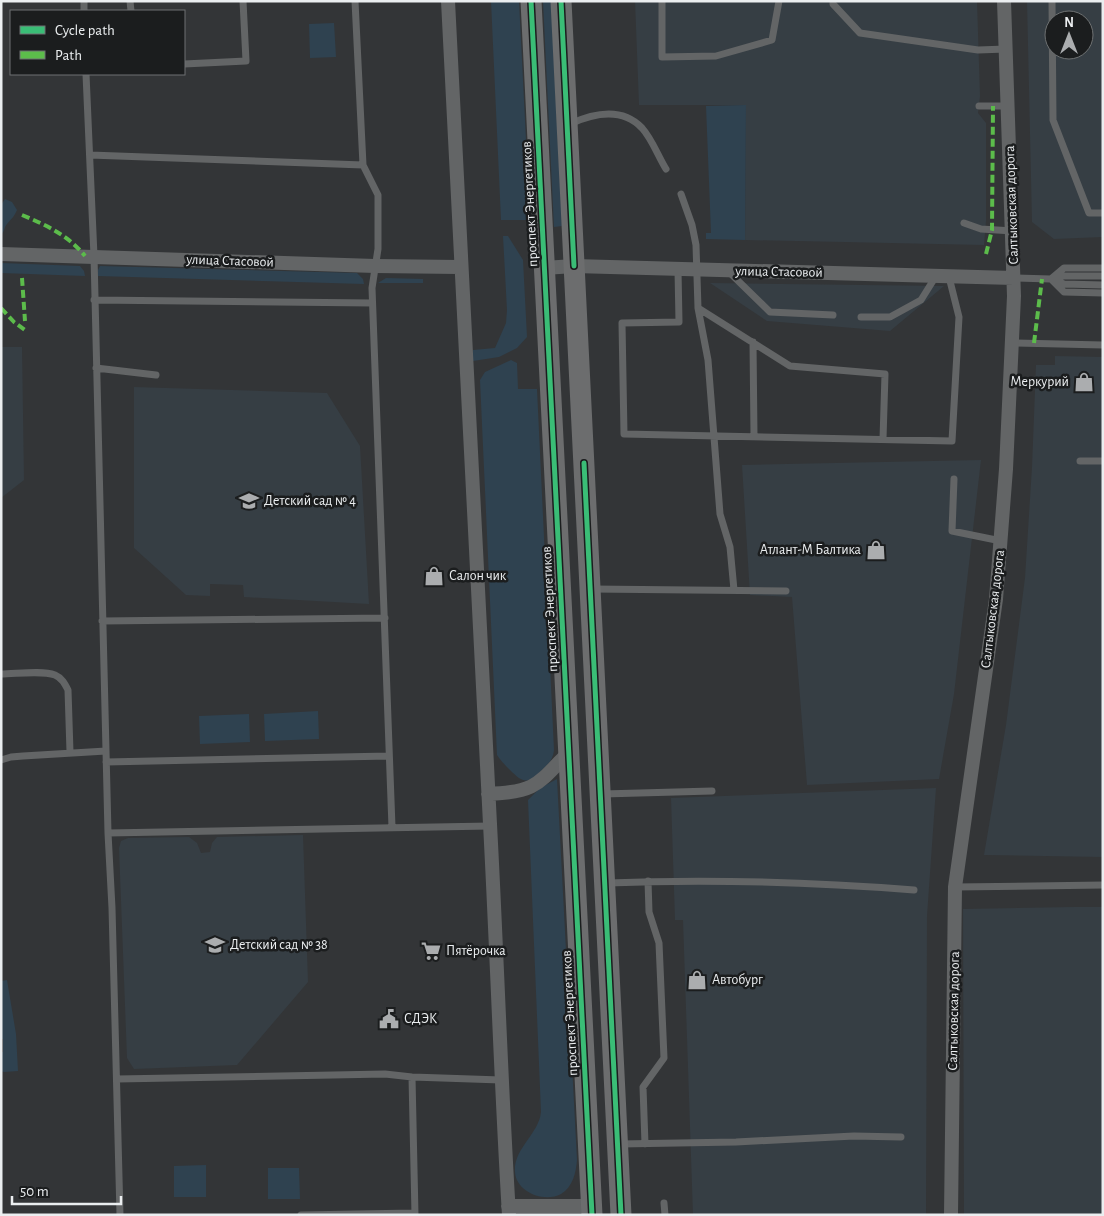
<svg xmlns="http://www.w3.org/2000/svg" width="1104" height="1216" font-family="'Alegreya Sans',sans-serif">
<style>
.built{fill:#363e44;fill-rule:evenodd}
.green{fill:#2f4250}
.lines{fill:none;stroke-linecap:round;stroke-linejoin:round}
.service{stroke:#636566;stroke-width:7}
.minor{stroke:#636566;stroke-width:14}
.primary{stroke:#6c6d6e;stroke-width:21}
.quiet{stroke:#5cbc4b;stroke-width:4;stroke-dasharray:8 4;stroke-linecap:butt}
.cycleway-casing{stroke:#1b1d1e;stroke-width:8}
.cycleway{stroke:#3abd76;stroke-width:5}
.labels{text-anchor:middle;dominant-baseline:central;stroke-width:5;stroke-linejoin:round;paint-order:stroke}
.street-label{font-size:14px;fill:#ebeef0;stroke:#1b1d1e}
.poi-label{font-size:14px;fill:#ebeef0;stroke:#1b1d1e;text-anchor:start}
</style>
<rect width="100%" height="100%" fill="#333537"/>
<path class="built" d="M 635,1 L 977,1 L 980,96 L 978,113 L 986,123 L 986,221 L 984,245 L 745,240 L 746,105 L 639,105 Z
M 1027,1 L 1103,1 L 1103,237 L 1054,239 L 1032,222 ZM 1054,20 L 1084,20 L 1084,50 L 1054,50 Z
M 710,283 L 944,286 L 890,331 L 767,321 Z
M 1,347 L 22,347 L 24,480 L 1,498 Z
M 1055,356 L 1103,357 L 1103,857 L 984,855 L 1006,725 L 1025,578 L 1032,467 L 1036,365 L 1055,365 Z
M 134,387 L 327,393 L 360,446 L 369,604 L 244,597 L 243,585 L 210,584 L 210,596 L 186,595 L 134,548 Z
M 981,460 L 954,694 L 939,779 L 807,785 L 792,597 L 750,595 L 742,465 Z
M 936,788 L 927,916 L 926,1215 L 693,1215 L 683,920 L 675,920 L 671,798 Z
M 303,835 L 308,982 L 237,1065 L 134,1069 L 127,1058 L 119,848 L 121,841 L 128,838 L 189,837 L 197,843 L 201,853 L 210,852 L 212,843 L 217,837 Z
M 1074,907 L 1103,907 L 1103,1215 L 964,1215 L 963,909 Z"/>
<path class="green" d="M 491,1 L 519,1 L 530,220 L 501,220 Z
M 543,1 L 551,1 L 562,226 L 554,227 Z
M 334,23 L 336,57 L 310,58 L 309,24 Z
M 746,105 L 745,240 L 706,239 L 706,233 L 711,233 L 706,106 Z
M 5,199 L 12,202 L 17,210 C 14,217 12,218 7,224 C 4,227 5,231 1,235 L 1,205 Z
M 503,236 L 508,236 L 523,260 L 527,337 L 517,348 L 499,357 L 473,361 L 473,350 L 495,348 L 506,323 L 507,310 Z
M 1,263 L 80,266 L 84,271 L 85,276 L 1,273 Z
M 100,266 L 357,273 L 363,279 L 364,284 L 98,276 L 98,270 Z
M 386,278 L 423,279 L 423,283 L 378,283 Z
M 511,360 L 517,363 L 518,389 L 537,389 L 554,750 C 553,759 549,764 542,770 C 528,784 524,784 510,770 C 505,765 501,761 497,755 L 480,380 L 485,372 Z
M 318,711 L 319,739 L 265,741 L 264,714 Z
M 249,714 L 250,742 L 200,744 L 199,716 Z
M 557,779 L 577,1160 C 576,1172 573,1187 561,1194 C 544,1203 516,1192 515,1172 C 513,1149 539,1134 541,1112 L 528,800 L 540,788 Z
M 7,980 L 16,1034 L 18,1071 L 4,1072 L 1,1071 L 1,1052 L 3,1052 L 3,1039 L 1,1039 L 1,981 Z
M 206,1165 L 206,1197 L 174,1197 L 174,1166 Z
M 268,1168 L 299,1168 L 300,1199 L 268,1199 Z"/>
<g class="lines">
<path class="service" d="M 84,1 L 84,11
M 130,1 L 131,11
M 355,1 L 363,165 L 378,195 L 378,249 L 372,288 L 392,827
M 662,1 L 662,57 L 716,56 L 772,40 L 779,1
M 833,1 L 833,4 L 860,33 L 978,50 L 1006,49
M 1052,1 L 1053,120 L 1089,213 L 1103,213
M 184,64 L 246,61 L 243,1
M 86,74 L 94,256 L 108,833
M 979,106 L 1008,106
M 570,124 C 594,113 622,107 642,128 C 652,139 658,156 666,169
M 90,155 L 363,165
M 681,194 L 692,225 L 696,245 L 698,308 L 790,366 L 885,374 L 883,439
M 964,223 L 981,229 L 1013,231
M 678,270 L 679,322 L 622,323 L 624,434 L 952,441 L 959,317 L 949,277
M 728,271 L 770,312 L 833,315
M 1014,278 L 1051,279 L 1064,268 L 1103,268
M 1051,279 L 1064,292 L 1103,293
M 1054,279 L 1064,276 L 1103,276
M 1054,280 L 1064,284 L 1103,285
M 94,300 L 372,303
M 698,308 L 708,360 L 720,514 L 730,547 L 734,590
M 861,317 L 890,317 L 921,300 L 936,276
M 753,342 L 754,436
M 1012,343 L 1103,345
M 96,368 L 156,375
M 1080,461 L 1103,461
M 954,479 L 952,531 L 1001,541
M 592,589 L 786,591
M 102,621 L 385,618
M 1,674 C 16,674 42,670 55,675 C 62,678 65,684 68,690 L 70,752
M 1,760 L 11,757 L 23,756 L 106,751
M 106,762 L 389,756
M 603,794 L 712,791
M 607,883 C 709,879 812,882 914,890
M 955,887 L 1103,885
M 412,1077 L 415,1215
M 117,1079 L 385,1074 L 412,1077 L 501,1080
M 620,1144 L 736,1142 L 854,1136 L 901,1137
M 645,1144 L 643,1087 L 664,1058 L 659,943 L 649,912 L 648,881
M 664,1203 L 665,1215
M 120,1215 L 112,908 L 108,833 L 490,826
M 301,1215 L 414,1213"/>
<path class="minor" d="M 448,1 C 460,276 476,550 490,824 C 497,955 501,1085 509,1215
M 1,254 L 375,266 L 459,267
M 544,268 L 574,266 L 1014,278
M 488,794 C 536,792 537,785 569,752
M 508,1206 L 591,1206
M 951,1215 L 955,887 L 996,599 L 1006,469 L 1014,296 L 1004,1"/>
<path class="primary" d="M 531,1 L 592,1215
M 561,1 L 621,1215"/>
<path class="quiet" d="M 22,215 C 46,225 68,235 85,256
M 986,254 L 992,230 L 993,106
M 22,278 L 25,321
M 1,308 L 14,322 L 25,330
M 1034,343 L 1042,279"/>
<defs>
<path id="cycleway" d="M 531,1 L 592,1215
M 561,1 L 574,266
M 584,463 L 621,1215"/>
</defs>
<use href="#cycleway" class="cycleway-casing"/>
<use href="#cycleway" class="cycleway"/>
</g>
<defs>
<symbol id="shop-bare" viewBox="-9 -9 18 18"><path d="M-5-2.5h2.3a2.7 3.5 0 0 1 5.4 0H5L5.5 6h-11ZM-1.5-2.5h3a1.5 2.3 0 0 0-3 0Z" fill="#abadaf" stroke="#1b1d1e" stroke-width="2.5" paint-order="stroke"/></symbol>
<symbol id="school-bare" viewBox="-9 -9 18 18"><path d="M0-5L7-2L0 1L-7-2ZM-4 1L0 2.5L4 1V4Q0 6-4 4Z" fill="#abadaf" stroke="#1b1d1e" stroke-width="2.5" paint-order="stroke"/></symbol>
<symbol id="supermarket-bare" viewBox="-9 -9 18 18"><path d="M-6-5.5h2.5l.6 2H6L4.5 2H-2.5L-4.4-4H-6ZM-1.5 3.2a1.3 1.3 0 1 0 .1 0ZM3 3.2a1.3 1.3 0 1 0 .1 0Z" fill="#abadaf" stroke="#1b1d1e" stroke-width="2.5" paint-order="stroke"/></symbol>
<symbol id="civic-bare" viewBox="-9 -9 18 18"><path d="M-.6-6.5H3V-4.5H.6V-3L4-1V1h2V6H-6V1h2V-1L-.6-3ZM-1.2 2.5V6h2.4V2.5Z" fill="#abadaf" stroke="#1b1d1e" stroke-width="2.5" paint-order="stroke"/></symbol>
</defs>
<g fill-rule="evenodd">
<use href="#shop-bare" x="1070" y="368" width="28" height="28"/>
<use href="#school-bare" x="235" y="487" width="28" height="28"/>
<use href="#shop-bare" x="862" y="536" width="28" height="28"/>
<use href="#shop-bare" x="420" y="562" width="28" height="28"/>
<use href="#school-bare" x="201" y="931" width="28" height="28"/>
<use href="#supermarket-bare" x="417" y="937" width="28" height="28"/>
<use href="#shop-bare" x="683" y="966" width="28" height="28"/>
<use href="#civic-bare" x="375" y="1005" width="28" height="28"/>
</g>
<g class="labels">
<g class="street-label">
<text transform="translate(530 204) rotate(-93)">проспект Энергетиков</text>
<text transform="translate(1012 205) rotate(-92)">Салтыковская дорога</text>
<text transform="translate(230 261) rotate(2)">улица Стасовой</text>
<text transform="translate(779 272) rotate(1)">улица Стасовой</text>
<text transform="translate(550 609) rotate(-93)">проспект Энергетиков</text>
<text transform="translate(993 609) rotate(-83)">Салтыковская дорога</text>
<text transform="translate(954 1011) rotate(-89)">Салтыковская дорога</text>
<text transform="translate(570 1013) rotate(-93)">проспект Энергетиков</text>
</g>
<g class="poi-label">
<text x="1069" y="382" text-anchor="end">Меркурий</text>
<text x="264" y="501">Детский сад № 4</text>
<text x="861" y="550" text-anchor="end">Атлант-М Балтика</text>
<text x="449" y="576">Салон чик</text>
<text x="230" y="945">Детский сад № 38</text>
<text x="446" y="951">Пятёрочка</text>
<text x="712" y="980">Автобург</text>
<text x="404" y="1019">СДЭК</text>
</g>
</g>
<rect width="1104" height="1216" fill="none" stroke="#ebeef0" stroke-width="5"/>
<rect x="10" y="10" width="175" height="65" fill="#1b1d1e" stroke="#6e7172"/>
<rect x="20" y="26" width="25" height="8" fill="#3abd76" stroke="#6e7172"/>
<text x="55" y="35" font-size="15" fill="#ebeef0">Cycle path</text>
<rect x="20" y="51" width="25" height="8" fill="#5cbc4b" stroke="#6e7172"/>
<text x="55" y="60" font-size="15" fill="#ebeef0">Path</text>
<g transform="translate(1069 35)"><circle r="24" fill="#1b1d1e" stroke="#6e7172"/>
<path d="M0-4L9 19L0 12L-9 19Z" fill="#abadaf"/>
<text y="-8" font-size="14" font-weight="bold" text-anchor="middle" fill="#ebeef0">N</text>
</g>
<path d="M12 1196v8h109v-8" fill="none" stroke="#ebeef0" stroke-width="2.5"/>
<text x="20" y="1196" font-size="15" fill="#ebeef0" stroke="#1b1d1e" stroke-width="4" paint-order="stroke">50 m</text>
</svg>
